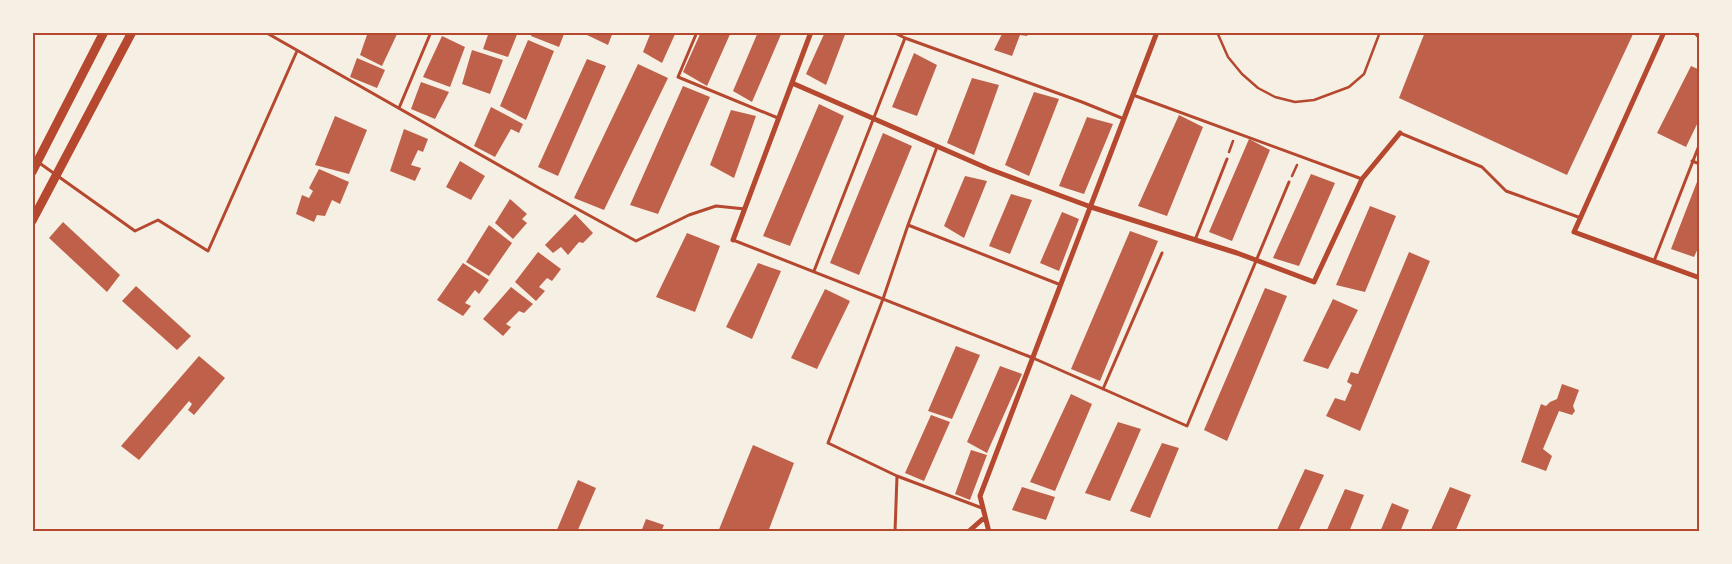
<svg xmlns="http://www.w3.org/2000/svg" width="1732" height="564" font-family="'Archivo Narrow',sans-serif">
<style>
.building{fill:#bf614a}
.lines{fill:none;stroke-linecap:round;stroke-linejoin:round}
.path{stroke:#b5482f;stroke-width:2.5}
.service{stroke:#b5482f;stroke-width:3}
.minor{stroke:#b5482f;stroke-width:5}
.tertiary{stroke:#b5482f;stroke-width:9}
.neatline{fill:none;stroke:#b5482f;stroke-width:2}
</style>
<rect width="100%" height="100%" fill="#f6efe4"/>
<path class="building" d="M 368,32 L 398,32 L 382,66 L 360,55 Z
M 489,32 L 518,32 L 508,57 L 483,49 Z
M 532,32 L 560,32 L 564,34 L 559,47 L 531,36 Z
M 589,32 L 613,32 L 608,45 L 587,35 Z
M 651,32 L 676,32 L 662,63 L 643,52 Z
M 701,32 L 731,32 L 707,86 L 683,72 Z
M 758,32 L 782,32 L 752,102 L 733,91 Z
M 825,32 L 846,32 L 826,85 L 806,74 Z
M 1003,32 L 1029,32 L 1027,36 L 1020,35 L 1012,56 L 994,50 Z
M 1425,32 L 1634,32 L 1567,175 L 1399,98 Z
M 442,36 L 465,47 L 450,87 L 423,77 Z
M 528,40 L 554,51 L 526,120 L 500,106 Z
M 472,50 L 503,60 L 490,94 L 462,84 Z
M 914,53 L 937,65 L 917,116 L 892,107 Z
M 357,58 L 385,70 L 377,88 L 350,77 Z
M 587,59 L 606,66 L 558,176 L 538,167 Z
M 638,64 L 668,78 L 604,210 L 574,198 Z
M 1691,66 L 1700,70 L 1700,118 L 1686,147 L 1657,133 Z
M 972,78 L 999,85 L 974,155 L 947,143 Z
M 421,82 L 449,92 L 435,119 L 411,109 Z
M 683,86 L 710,97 L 658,214 L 630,205 Z
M 1034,92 L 1059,99 L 1029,176 L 1005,165 Z
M 819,104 L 844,116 L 790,246 L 763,236 Z
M 491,107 L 523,124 L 519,133 L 511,129 L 495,157 L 474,146 Z
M 731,110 L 756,116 L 734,178 L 710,165 Z
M 1179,115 L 1203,127 L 1167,216 L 1138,206 Z
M 335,116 L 367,130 L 349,174 L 315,165 Z
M 1087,117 L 1113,124 L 1084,194 L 1059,186 Z
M 404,129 L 428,139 L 423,152 L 418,150 L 411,165 L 421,168 L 415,181 L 390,171 Z
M 883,133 L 912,146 L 859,275 L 830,263 Z
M 1249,139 L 1270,150 L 1232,241 L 1209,232 Z
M 460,161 L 485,176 L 471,200 L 446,187 Z
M 319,169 L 349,182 L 340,204 L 332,200 L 325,216 L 317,215 L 314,222 L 296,214 L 302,195 L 309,198 L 313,191 L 309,188 Z
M 1311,174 L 1335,183 L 1299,266 L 1273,258 Z
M 1700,174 L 1700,244 L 1694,257 L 1671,249 Z
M 965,176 L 987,181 L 964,238 L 944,226 Z
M 1011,194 L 1032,200 L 1010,254 L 989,246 Z
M 510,199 L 527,214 L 522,219 L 527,223 L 513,239 L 495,223 Z
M 1370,206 L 1396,216 L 1365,292 L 1336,285 Z
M 1062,212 L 1079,219 L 1059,271 L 1040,263 Z
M 575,214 L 593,233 L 583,243 L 579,242 L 568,255 L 561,247 L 553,253 L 545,245 Z
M 63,222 L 120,275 L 107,292 L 49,238 Z
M 489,225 L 512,243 L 489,276 L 466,262 Z
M 1130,231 L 1158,241 L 1100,381 L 1071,369 Z
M 687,233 L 720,246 L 695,312 L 656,297 Z
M 538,252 L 561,269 L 552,281 L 547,278 L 539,287 L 545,291 L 536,301 L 515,282 Z
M 1409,252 L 1430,261 L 1360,431 L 1326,416 L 1335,398 L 1345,401 L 1352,385 L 1347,382 L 1351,372 L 1358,374 Z
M 463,263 L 489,280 L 479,294 L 475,290 L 465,303 L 471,306 L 463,316 L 437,300 Z
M 758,263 L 781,271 L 752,339 L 726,327 Z
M 136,286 L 191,336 L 177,350 L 122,301 Z
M 511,287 L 533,304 L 524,313 L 519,311 L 506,324 L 511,327 L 503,336 L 483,319 Z
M 1265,288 L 1287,296 L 1227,441 L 1204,430 Z
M 825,289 L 850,301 L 817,369 L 791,358 Z
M 1333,299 L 1358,310 L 1328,369 L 1303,361 Z
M 956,346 L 980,355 L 952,419 L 928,411 Z
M 199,356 L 225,378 L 194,415 L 188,410 L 192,404 L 189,401 L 139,460 L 121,446 Z
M 1000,366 L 1022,374 L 987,453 L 967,442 Z
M 1562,384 L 1579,390 L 1573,406 L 1575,411 L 1572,415 L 1559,411 L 1543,449 L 1552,456 L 1546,471 L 1521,462 L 1541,404 L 1546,406 L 1550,402 L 1557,399 Z
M 1071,394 L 1092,404 L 1055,491 L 1030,482 Z
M 931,415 L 950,422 L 924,481 L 905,473 Z
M 1118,422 L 1141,429 L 1110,501 L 1085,493 Z
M 1162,443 L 1179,448 L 1150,518 L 1130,511 Z
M 753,445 L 794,463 L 768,532 L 718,532 Z
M 971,450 L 987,455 L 970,500 L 955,494 Z
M 1305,469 L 1324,475 L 1298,532 L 1276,532 Z
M 578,480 L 596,488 L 577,532 L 556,532 Z
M 1022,487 L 1055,497 L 1046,520 L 1012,510 Z
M 1450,487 L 1471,495 L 1455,532 L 1430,532 Z
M 1345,489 L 1364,495 L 1349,532 L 1326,532 Z
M 1392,503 L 1409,510 L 1400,532 L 1380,532 Z
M 646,519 L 664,525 L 661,532 L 641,532 Z"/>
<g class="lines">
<path class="path" d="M 1217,32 L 1228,57 L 1242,74 L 1258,88 L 1275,97 L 1295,102 L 1314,100 L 1349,87 L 1364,74 L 1380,32
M 1229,152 L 1233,141
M 1292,176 L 1297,165"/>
<path class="service" d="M 265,32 L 539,188 L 636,241 L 689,215 L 716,206 L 745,209
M 697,32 L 678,77 L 778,118
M 893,32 L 905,38
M 1133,95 L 1362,179
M 399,108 L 431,32
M 1400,133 L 1482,167 L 1506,191 L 1581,218
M 937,147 L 908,225 L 883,299 L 828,443 L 897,476 L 982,508
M 1692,161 L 1700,164
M 38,162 L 135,231 L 158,220 L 208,251 L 297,51
M 908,225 L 1061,285
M 733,240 L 1033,358 L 1187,426 L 1289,182
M 1195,240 L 1227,159
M 1654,261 L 1700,143
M 814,271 L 905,38 L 1082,102 L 1124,119
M 1103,389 L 1162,253
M 895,532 L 897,476"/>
<path class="minor" d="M 1664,32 L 1574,232 L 1700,278
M 792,83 L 989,169 L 1091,207 L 1237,253 L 1314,282 L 1362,179 L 1400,133
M 733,240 L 811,32
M 968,532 L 985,517
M 989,532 L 980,496 L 1157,32"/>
<path class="tertiary" d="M 1698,32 L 1700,34
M 32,172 L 104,32
M 32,221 L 132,32"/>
</g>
<rect width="1732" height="564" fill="none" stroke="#f6efe4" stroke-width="68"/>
<rect x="34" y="34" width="1664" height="496" class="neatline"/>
</svg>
